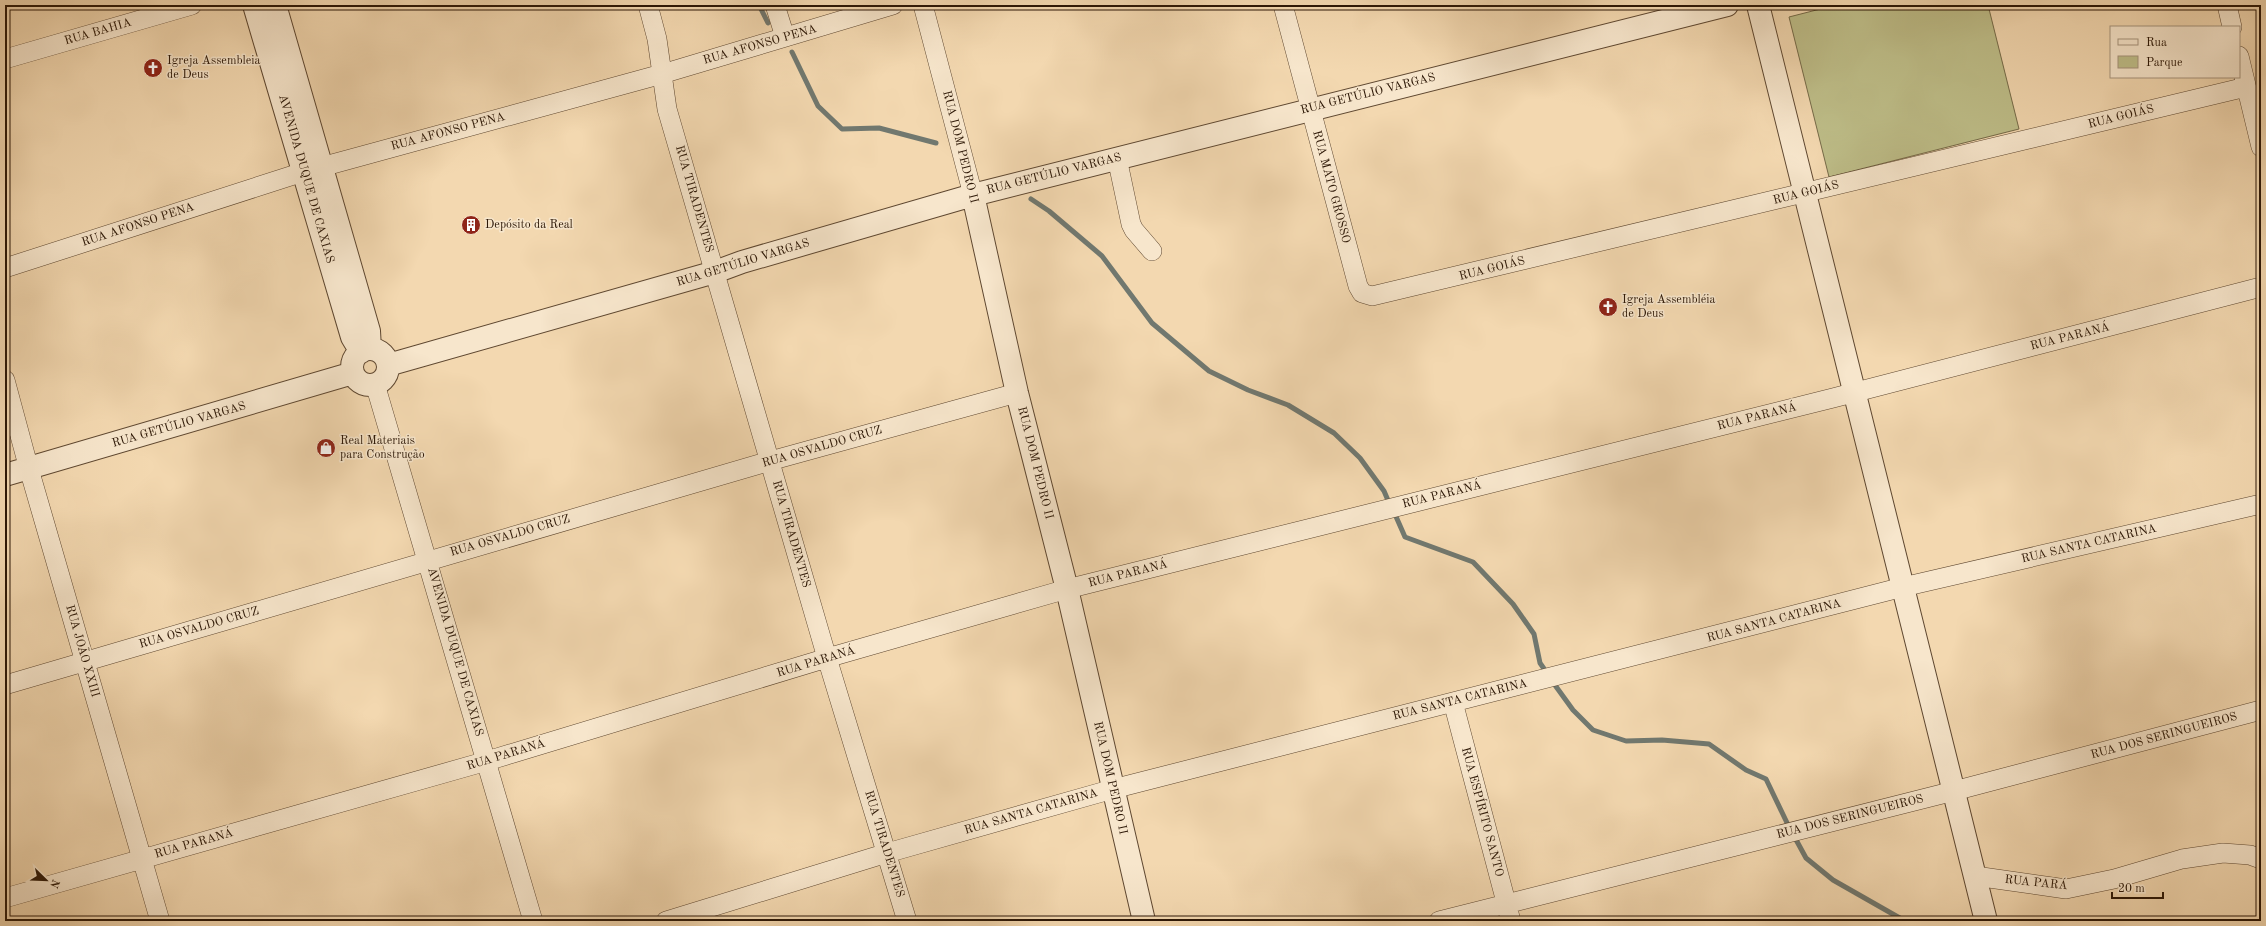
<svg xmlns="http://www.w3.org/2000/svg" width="2266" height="926" font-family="'Old Standard TT',serif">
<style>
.green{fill:#bebe89;stroke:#756a48}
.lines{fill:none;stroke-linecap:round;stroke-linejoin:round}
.stream{stroke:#71786f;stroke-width:5}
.minor-casing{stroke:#5e4730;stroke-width:20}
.tertiary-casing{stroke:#5e4730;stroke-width:24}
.minor{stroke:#f7e6cc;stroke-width:19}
.tertiary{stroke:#f7e6cc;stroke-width:22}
.labels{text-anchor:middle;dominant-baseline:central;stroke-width:3;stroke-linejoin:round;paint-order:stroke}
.street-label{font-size:12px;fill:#2c1706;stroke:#f7e6cc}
.poi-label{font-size:12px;fill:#2c1706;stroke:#f7e6cc;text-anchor:start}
</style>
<rect width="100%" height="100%" fill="#f3d8b0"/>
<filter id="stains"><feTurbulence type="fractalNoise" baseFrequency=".005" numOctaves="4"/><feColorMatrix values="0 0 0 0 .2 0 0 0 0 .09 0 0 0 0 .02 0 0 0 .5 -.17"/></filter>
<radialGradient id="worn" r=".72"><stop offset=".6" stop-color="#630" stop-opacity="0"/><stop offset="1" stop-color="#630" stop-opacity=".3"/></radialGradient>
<path class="green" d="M 1836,5 L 1988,5 L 2019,129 L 1829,177 L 1789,17 Z"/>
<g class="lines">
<path class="stream" d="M 759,5 L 768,23
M 792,52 L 818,106 L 842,129 L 879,128 L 936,143
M 1031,199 L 1049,211 L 1102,256 L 1152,323 L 1209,371 L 1248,390 L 1288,405 L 1334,433 L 1360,458 L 1384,491 L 1390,505
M 1394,512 L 1405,537 L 1473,562 L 1513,604 L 1534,634 L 1540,663 L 1547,673
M 1552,681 L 1573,710 L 1593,730 L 1626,741 L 1662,740 L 1709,744 L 1746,770 L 1766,779 L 1790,829
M 1794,836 L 1806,858 L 1833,880 L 1905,921
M 2147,921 L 2188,921"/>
<defs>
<path id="minor" d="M 648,5 L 657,39 L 667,109 L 827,658 L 907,921
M 775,5 L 785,37
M 923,5 L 973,195
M 1283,5 L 1358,286 L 1362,293 L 1372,296 L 2246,87
M 2227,5 L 2232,27
M 2239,56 L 2261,147
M 5,59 L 192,5
M 1117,158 L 1131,224 L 1134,230 L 1152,251
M 5,268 L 303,172 L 662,74 L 893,5
M 5,380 L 29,469 L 160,921
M 375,384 L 533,921
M 5,685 L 770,461 L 1017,393
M 1453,702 L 1511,921
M 1975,876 L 2066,889 L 2114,879 L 2182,859 L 2223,853 L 2250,855 L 2261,859
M 5,898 L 487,761 L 827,658 L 1067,589 L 1833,398 L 2261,287
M 666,921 L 887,853 L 1113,789 L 1903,587 L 2261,504
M 1439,921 L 1954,791 L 2261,710"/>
<path id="tertiary" d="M 254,5 L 352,337 L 361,352
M 275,5 L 369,331 L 370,349
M 1758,5 L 1986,921
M 973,195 L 1017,393 L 1067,589 L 1144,921
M352 367a18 18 0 1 1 36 0a18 18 0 1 1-36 0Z
M 388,365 L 715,272 L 742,262 L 973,195 L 1727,5
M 5,475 L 353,373"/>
</defs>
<use href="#minor" class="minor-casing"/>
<use href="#tertiary" class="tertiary-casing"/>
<use href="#minor" class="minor"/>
<use href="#tertiary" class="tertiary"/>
</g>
<defs>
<symbol id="church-disc" viewBox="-11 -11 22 22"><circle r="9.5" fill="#8f2418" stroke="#f7e6cc"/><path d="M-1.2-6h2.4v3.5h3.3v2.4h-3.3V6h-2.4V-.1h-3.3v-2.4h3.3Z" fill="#fff"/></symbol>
<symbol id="building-disc" viewBox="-11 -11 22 22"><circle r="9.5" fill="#8f2418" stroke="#f7e6cc"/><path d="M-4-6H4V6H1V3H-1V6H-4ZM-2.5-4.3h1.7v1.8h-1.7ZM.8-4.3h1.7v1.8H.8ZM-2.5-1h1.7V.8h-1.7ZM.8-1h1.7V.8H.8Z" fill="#fff"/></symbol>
<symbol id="shop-disc" viewBox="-11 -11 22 22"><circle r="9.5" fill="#8f2418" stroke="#f7e6cc"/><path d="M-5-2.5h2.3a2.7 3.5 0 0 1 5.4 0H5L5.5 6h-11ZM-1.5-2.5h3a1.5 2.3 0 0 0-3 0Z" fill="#fff"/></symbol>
</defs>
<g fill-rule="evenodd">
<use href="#church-disc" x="142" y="57" width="22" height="22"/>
<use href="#building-disc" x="460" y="214" width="22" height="22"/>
<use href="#church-disc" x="1597" y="296" width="22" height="22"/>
<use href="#shop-disc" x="315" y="437" width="22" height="22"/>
</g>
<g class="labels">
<g class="street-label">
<text transform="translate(98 32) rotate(-16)">RUA BAHIA</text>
<text transform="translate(760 45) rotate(-16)">RUA AFONSO PENA</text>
<text transform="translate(1368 94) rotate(-14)">RUA GETÚLIO VARGAS</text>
<text transform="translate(2121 117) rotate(-14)">RUA GOIÁS</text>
<text transform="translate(448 132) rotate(-15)">RUA AFONSO PENA</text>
<text transform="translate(960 147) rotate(76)">RUA DOM PEDRO II</text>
<text transform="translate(1054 174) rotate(-14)">RUA GETÚLIO VARGAS</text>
<text transform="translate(306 179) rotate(74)">AVENIDA DUQUE DE CAXIAS</text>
<text transform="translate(1331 187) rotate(75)">RUA MATO GROSSO</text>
<text transform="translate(1806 193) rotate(-14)">RUA GOIÁS</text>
<text transform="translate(694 199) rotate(74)">RUA TIRADENTES</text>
<text transform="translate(138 225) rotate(-18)">RUA AFONSO PENA</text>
<text transform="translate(743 263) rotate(-17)">RUA GETÚLIO VARGAS</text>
<text transform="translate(1492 269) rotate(-14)">RUA GOIÁS</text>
<text transform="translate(2070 337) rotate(-14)">RUA PARANÁ</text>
<text transform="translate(1757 417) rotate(-14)">RUA PARANÁ</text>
<text transform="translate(179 425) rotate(-16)">RUA GETÚLIO VARGAS</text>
<text transform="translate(822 447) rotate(-16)">RUA OSVALDO CRUZ</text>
<text transform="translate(1035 463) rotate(76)">RUA DOM PEDRO II</text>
<text transform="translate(1442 495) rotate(-14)">RUA PARANÁ</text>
<text transform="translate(791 534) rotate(74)">RUA TIRADENTES</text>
<text transform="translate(510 536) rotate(-16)">RUA OSVALDO CRUZ</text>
<text transform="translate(2089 544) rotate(-13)">RUA SANTA CATARINA</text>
<text transform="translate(1128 574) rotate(-14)">RUA PARANÁ</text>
<text transform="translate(1774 621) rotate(-15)">RUA SANTA CATARINA</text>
<text transform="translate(199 628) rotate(-16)">RUA OSVALDO CRUZ</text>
<text transform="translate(82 651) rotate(74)">RUA JOÃO XXIII</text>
<text transform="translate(455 652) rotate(74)">AVENIDA DUQUE DE CAXIAS</text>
<text transform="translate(816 662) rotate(-17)">RUA PARANÁ</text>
<text transform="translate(1460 700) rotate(-14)">RUA SANTA CATARINA</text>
<text transform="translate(2164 736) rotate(-15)">RUA DOS SERINGUEIROS</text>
<text transform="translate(506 755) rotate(-17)">RUA PARANÁ</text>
<text transform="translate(1110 778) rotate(77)">RUA DOM PEDRO II</text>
<text transform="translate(1031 812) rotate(-16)">RUA SANTA CATARINA</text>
<text transform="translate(1482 812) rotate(75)">RUA ESPÍRITO SANTO</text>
<text transform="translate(1850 817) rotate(-14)">RUA DOS SERINGUEIROS</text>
<text transform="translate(194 844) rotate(-16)">RUA PARANÁ</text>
<text transform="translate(884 844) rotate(73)">RUA TIRADENTES</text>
<text transform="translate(2036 883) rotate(6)">RUA PARÁ</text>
</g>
<g class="poi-label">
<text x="167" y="61">Igreja Assembleia<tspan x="167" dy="14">de Deus</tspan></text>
<text x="485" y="225">Depósito da Real</text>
<text x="1622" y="300">Igreja Assembléia<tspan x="1622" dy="14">de Deus</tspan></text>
<text x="340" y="441">Real Materiais<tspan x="340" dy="14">para Construção</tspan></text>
</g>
</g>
<rect width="2266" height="926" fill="none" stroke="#f3d8b0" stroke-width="20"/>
<rect x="6" y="6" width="2254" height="914" fill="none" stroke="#2c1706" stroke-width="2"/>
<rect x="10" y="10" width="2246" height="906" fill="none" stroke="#2c1706"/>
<rect x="2110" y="26" width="130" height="52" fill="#f7e6cc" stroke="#a6937d"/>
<rect x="2118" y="39" width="20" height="6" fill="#f7e6cc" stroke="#a6937d"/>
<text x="2146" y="46" font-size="12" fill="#2c1706">Rua</text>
<rect x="2118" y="56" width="20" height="12" fill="#bebe89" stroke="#a6937d"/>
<text x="2146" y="66" font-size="12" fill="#2c1706">Parque</text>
<g transform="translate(46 880) rotate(113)" stroke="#f7e6cc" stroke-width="3" paint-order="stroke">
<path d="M0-3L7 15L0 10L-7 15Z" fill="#2c1706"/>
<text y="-6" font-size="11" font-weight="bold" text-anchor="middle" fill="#2c1706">N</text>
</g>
<path d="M2112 892v6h51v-6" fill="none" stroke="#2c1706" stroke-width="2"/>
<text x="2118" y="892" font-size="12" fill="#2c1706" stroke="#f7e6cc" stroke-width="3" paint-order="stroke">20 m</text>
<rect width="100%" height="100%" filter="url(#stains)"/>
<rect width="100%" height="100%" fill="url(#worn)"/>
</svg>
